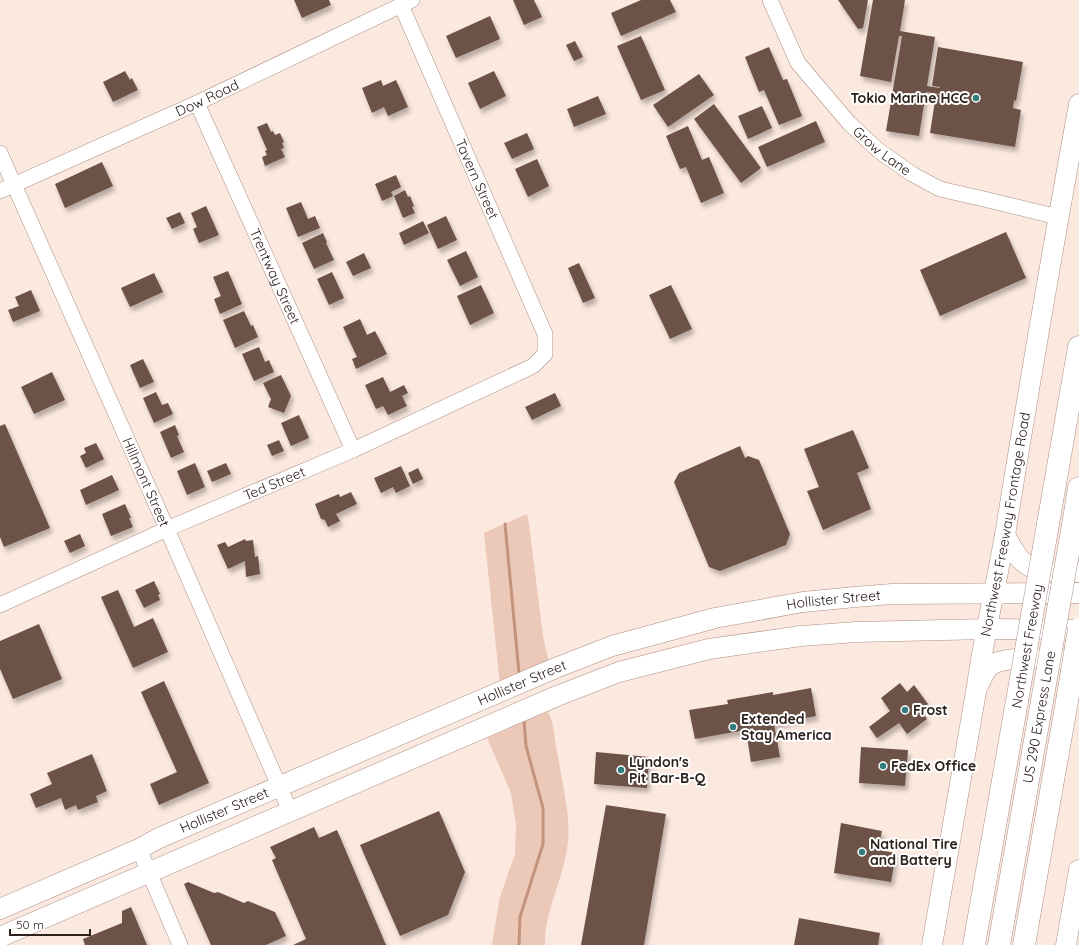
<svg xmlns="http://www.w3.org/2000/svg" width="1079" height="945" font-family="Quicksand,sans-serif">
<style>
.green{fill:#ecc8b8}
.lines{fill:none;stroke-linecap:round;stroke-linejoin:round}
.stream{stroke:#c3937e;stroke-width:3}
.building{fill:#6d5246;filter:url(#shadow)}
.minor-casing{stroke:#ad8f82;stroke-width:16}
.major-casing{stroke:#ad8f82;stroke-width:21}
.highway-casing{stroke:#ad8f82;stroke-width:23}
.minor{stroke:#fff;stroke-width:15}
.major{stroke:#fff;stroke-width:20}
.highway{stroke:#fff;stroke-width:22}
.highway-bridge-casing{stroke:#ad8f82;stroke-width:23;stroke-linecap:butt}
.highway-bridge{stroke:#fff;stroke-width:22}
.poi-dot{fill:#347d7e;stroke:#fff;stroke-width:1.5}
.labels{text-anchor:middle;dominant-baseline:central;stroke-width:4;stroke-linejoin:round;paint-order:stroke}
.street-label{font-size:14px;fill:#2d211c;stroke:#fff}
.poi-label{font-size:14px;font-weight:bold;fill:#2d211c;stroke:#fff;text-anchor:start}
</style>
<defs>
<filter id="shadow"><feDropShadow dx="2.5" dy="4.5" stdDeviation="2" flood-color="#0004"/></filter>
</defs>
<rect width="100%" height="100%" fill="#fbe8df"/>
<path class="green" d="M 527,514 L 529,524 L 543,636 L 549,663 L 500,685 L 484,533 Z
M 548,712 L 552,721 C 555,742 559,763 563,784 C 566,803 570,822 568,841 C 565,877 544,910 545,945 L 492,945 L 500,897 L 515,854 L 516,824 L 511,793 L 487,738 Z"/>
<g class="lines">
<path class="stream" d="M 505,524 L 519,673
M 519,945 L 520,917 L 543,844 L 543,808 L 526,746 L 524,721"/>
</g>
<path class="building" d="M 294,0 L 329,0 L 331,5 L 302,18 Z
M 513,0 L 534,0 L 542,17 L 524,25 Z
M 641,0 L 670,0 L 676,12 L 621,36 L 611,13 Z
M 838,0 L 868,0 L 863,28 L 858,29 Z
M 873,0 L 905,0 L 900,31 L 935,37 L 927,86 L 940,88 L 940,87 L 932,86 L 938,47 L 1023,62 L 1016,101 L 1014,100 L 1013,108 L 1021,110 L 1015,147 L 930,133 L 936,94 L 939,95 L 939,94 L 926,92 L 919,136 L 886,131 L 902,36 L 899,36 L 891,82 L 860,76 Z
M 490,16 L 500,39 L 456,58 L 446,36 Z
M 641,36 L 665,90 L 641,100 L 617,46 Z
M 575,41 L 583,57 L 574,61 L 566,45 Z
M 769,47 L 783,80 L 787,79 L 802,116 L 779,125 L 764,90 L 759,92 L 745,57 Z
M 125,71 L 130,80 L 132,78 L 138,90 L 113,102 L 103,82 Z
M 494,71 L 506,96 L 480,109 L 468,83 Z
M 699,74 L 714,95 L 668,127 L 653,105 Z
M 381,80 L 383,86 L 396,80 L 408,107 L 388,116 L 384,107 L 372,113 L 362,88 Z
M 598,96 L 606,114 L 574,127 L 567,109 Z
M 714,104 L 761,168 L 741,183 L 694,119 Z
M 762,106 L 772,128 L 748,139 L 738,116 Z
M 816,121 L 825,142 L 767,167 L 758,147 Z
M 267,123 L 271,132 L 273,131 L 275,135 L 280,133 L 284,142 L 282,143 L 284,148 L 281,149 L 285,157 L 265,166 L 262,157 L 267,155 L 265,151 L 267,150 L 257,127 Z
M 688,126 L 702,160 L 709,157 L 724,193 L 701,203 L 686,167 L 680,169 L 666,136 Z
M 527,133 L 534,149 L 512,159 L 504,143 Z
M 537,159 L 549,186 L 528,197 L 515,169 Z
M 102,162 L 113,186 L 65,208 L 55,184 Z
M 396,175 L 401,187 L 391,192 L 393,196 L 382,201 L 375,184 Z
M 405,190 L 408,197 L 410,196 L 414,206 L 412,207 L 415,213 L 403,218 L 394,196 Z
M 301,202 L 308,219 L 315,216 L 320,228 L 298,237 L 286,208 Z
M 206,206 L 219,235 L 199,243 L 193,229 L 197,227 L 191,213 Z
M 180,212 L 185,223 L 172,229 L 166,218 Z
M 446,216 L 457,240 L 438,249 L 427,225 Z
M 423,221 L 429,233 L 404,245 L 399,233 Z
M 1006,232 L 1026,278 L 940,316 L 920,270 Z
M 323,233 L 327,242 L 326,243 L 334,260 L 314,269 L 302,243 Z
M 466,251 L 478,277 L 460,286 L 447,260 Z
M 364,253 L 371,268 L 353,276 L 346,262 Z
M 579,263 L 595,298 L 583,303 L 568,268 Z
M 228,271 L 242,304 L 220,314 L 214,299 L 221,296 L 213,277 Z
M 332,272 L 344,298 L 329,305 L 317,279 Z
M 154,273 L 163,292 L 130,307 L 121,288 Z
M 481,285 L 494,313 L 470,325 L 457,296 Z
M 671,285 L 692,329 L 670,339 L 649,295 Z
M 31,290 L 40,311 L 13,322 L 8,310 L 19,306 L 15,297 Z
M 244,311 L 251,326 L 253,325 L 258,337 L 235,348 L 223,320 Z
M 360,319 L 367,335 L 375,331 L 387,354 L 356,369 L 352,359 L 357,357 L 343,327 Z
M 259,347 L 265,362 L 269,360 L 274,372 L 254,381 L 242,354 Z
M 143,359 L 154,382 L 140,388 L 130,365 Z
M 52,372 L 65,400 L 34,414 L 21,387 Z
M 281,375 L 291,396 L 284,413 L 268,407 L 271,399 L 263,383 Z
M 383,377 L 390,392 L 404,385 L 408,393 L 402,396 L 407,406 L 388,415 L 383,406 L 376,409 L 365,385 Z
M 156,392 L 162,405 L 168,403 L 173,414 L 154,423 L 143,398 Z
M 555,393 L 561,406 L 532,420 L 525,407 Z
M 299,415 L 309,438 L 291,446 L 281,423 Z
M 5,424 L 50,528 L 4,547 L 0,537 L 0,426 Z
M 175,425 L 179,435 L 177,436 L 184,452 L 171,458 L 160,432 Z
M 853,430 L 869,468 L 857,473 L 871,509 L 823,530 L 807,491 L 819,487 L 804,449 Z
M 279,440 L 284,451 L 272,456 L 267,445 Z
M 96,443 L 104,459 L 86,468 L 80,456 L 86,453 L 84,448 Z
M 740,446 L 745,458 L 748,456 L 759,460 L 790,534 L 786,545 L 720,571 L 709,567 L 674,482 L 679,473 Z
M 195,463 L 205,487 L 187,495 L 177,471 Z
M 226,463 L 231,474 L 212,482 L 207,471 Z
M 401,466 L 410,486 L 396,493 L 393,487 L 381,493 L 374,478 Z
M 418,468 L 423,479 L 413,484 L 408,473 Z
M 112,475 L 119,490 L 86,505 L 80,490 Z
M 351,492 L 357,504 L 336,514 L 340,521 L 328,527 L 325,520 L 321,519 L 315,504 L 339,494 L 340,497 Z
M 125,504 L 131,518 L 129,518 L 133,527 L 111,536 L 102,514 Z
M 80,534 L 85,546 L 70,553 L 64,541 Z
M 245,539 L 246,541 L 253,540 L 255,557 L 258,556 L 260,574 L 246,577 L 245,561 L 228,569 L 217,545 L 225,542 L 228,547 Z
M 154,581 L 160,594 L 158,595 L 160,600 L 144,608 L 135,590 Z
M 118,590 L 134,627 L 153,618 L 168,652 L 133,668 L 101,597 Z
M 39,624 L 62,679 L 13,699 L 0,669 L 0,641 Z
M 164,681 L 209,783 L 159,805 L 150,784 L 177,772 L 141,692 Z
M 900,683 L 907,692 L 914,685 L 928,704 L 921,710 L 927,719 L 907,734 L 899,723 L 877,738 L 869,727 L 890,711 L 881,698 Z
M 811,688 L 816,716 L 774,724 L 780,757 L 751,762 L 746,730 L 695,739 L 689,710 L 728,704 L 727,700 L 773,692 L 773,695 Z
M 861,747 L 908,750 L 905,786 L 859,783 Z
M 596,752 L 649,757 L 647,788 L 594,784 Z
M 92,754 L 107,791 L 96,796 L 98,802 L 78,810 L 76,805 L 65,810 L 61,798 L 36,808 L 30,794 L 52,784 L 47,773 Z
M 606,805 L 666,814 L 644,945 L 581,945 Z
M 439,811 L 465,872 L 448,915 L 400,936 L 360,845 Z
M 841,823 L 882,831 L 878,850 L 896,853 L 891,882 L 834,873 Z
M 314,827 L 319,838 L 337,830 L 386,945 L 293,945 L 306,939 L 272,860 L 276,858 L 270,847 Z
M 188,882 L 214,893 L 218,892 L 244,903 L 248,901 L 275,912 L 286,936 L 266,945 L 211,945 L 184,884 Z
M 131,907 L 147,945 L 85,945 L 83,939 L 122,923 L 122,911 Z
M 799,918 L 880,933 L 878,945 L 794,945 Z"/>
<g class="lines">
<defs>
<g id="minor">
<path id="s1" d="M 770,0 L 798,63 L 849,123 L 878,150 L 912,174 L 940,189 L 988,200 L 1058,217"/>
<path id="s2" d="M 197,103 L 353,450"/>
<path id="s3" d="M 0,153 L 167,529 L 290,811"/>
<path id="s4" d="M 0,191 L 197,103 L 412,0"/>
<path id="s5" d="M 0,605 L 167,529 L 353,450 L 533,366 L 545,354 L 545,334 L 401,5"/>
<path d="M 139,849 L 180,945"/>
</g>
<g id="major">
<path d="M 1005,535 C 1008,541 1012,548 1016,554 C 1031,576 1055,572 1079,572"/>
<path d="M 979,684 C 982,678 985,670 990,666 C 1005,654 1059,659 1079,660"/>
<path id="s6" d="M 0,909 L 139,849 L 159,838 L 558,667 L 612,646 L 715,618 L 803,602 L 855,597 L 892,594 L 1079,593"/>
<path d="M 0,937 L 557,696 L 619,672 L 709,649 L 801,636 L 857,632 L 988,629 L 1079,630"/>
<path id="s7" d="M 932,945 L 977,686 C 984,634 997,582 1006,529 C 1029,387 1053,246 1079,104"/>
<path d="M 1066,945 L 1079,870"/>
</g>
<path id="highway" d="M 1048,524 L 1079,347
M 1073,525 L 1079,488
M 974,945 L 1017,701
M 999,945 L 1042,701
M 1024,945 L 1067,701"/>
</defs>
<use href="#minor" class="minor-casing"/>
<use href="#major" class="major-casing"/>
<use href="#highway" class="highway-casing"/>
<use href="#minor" class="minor"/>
<use href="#major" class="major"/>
<use href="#highway" class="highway"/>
<defs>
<path id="highway-bridge" d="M 1017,701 L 1048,524
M 1042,701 L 1073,525
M 1067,701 L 1079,629"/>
</defs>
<use href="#highway-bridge" class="highway-bridge-casing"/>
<use href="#highway-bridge" class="highway-bridge"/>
</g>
<g class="poi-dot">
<circle cx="976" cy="98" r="4"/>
<circle cx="905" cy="710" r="4"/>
<circle cx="733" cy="727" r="4"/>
<circle cx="883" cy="766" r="4"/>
<circle cx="621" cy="770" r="4"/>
<circle cx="862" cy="852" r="4"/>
</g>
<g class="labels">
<g class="street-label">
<text stroke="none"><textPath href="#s4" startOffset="227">Dow Road</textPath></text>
<text stroke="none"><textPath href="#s1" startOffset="191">Grow Lane</textPath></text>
<text transform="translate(477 179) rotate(66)">Tavern Street</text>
<text stroke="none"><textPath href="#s2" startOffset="190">Trentway Street</textPath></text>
<text stroke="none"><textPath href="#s3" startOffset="360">Hillmont Street</textPath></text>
<text stroke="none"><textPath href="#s5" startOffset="300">Ted Street</textPath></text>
<text stroke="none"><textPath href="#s7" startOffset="427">Northwest Freeway Frontage Road</textPath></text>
<text stroke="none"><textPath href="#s6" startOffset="893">Hollister Street</textPath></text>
<text transform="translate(1027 646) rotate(-80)">Northwest Freeway</text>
<text stroke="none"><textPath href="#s6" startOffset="569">Hollister Street</textPath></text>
<text transform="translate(1039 717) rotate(-80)">US 290 Express Lane</text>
<text stroke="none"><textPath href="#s6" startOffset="245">Hollister Street</textPath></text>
</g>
<g class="poi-label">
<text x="968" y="98" text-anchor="end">Tokio Marine HCC</text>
<text x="913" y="710">Frost</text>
<text x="741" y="719">Extended<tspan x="741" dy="16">Stay America</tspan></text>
<text x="629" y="762">Lyndon's<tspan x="629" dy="16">Pit Bar-B-Q</tspan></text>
<text x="891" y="766">FedEx Office</text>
<text x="870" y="844">National Tire<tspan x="870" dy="16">and Battery</tspan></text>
</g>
</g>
<path d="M10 929v6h80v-6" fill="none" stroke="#2d211c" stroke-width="2"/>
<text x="16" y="929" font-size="12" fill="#2d211c" stroke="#ffffff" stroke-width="3" paint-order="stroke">50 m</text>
</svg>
